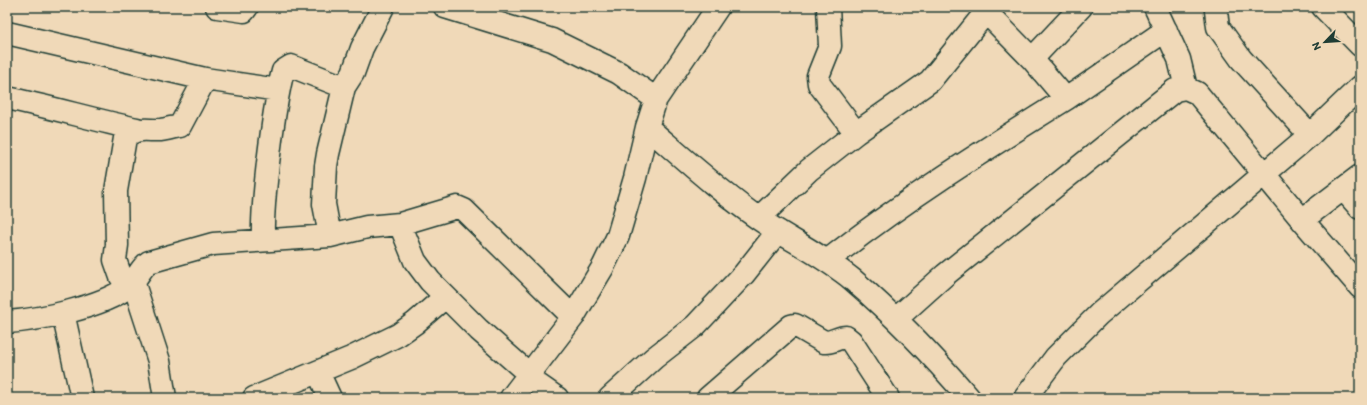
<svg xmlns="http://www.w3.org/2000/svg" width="1367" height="405" font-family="Itim,sans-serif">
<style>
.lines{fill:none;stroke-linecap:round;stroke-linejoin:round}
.street-casing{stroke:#1f3d34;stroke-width:25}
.street{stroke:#f0d9b8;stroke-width:22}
</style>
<rect width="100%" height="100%" fill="#f0d9b8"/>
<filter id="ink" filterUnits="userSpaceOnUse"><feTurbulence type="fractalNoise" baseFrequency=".025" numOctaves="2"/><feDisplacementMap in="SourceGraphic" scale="8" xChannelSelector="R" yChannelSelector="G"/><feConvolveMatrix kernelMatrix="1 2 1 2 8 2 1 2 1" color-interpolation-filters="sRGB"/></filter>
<g filter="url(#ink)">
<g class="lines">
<defs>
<path id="street" d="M 217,7 L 244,11 L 247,7
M 445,7 L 552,40 L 619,73 L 656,99
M 828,7 L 830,46 L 818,76 L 819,84 L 856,133
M 1155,7 L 1179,59 L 1186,88
M 1218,7 L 1216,11 L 1218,27 L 1241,59 L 1310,135
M 1323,7 L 1360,45
M 7,33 L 205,79 L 278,90
M 1032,59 L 1081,7
M 7,98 C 51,107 94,120 137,129
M 1066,99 L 1166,30
M 647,127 C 683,158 719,191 759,219 C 790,240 824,256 853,280 C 895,316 933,356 969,398
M 1344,190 L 1360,208
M 759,218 L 809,170 L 856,133 L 930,81 L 986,12 L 983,7
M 1302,220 L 1360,176
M 400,224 L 415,261 L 430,281 L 479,330 L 529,374
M 330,236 L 324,204 L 326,166 L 328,154 L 344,87 L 353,73 L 362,48 L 383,7
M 263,240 C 262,214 265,189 268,163 C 272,132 275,101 283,71 L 291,66 L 344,87
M 827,261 C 903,201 984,150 1066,99 L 1032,59 L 986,12 L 992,7
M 133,281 L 159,361 L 165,398
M 128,287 L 121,277 L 115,260 L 117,245 L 116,191 L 125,138 C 136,126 147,131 161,130 C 167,129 174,127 180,126 L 205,79
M 63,313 L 82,398
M 896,319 L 945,275 L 1175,90 L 1186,88 L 1197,93 L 1302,220 L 1360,287
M 7,322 C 39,320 102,307 128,287 C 137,280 140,268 149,262 L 213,244 L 330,236 L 367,227 L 400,224 L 457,207 L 464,210 L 573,317
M 318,372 L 330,398
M 527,377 L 557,398
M 254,398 L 351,358 L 398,335 L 415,323 L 445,297
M 511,398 L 573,317 L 603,267 L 618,236 L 635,178 L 647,127 L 656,99 L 718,7
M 610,398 L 654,358 L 695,326 L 744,274 L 778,231
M 708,398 L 791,326 L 795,325 L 824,342 C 832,343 838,337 846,337 L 851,341 L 888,398
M 1025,398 L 1056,357 L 1099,314 L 1310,135 L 1360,87"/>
</defs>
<use href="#street" class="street-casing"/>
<use href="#street" class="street"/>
</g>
</g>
<rect width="1367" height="405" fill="none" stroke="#f0d9b8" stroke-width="24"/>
<rect x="12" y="12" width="1343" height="381" fill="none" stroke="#1f3d34" stroke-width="1.5" filter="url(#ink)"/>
<g transform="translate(1325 42) rotate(245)" stroke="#f0d9b8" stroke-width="3" paint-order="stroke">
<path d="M0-3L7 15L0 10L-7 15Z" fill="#1f3d34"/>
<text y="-6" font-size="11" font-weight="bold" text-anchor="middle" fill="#1f3d34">N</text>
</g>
</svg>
